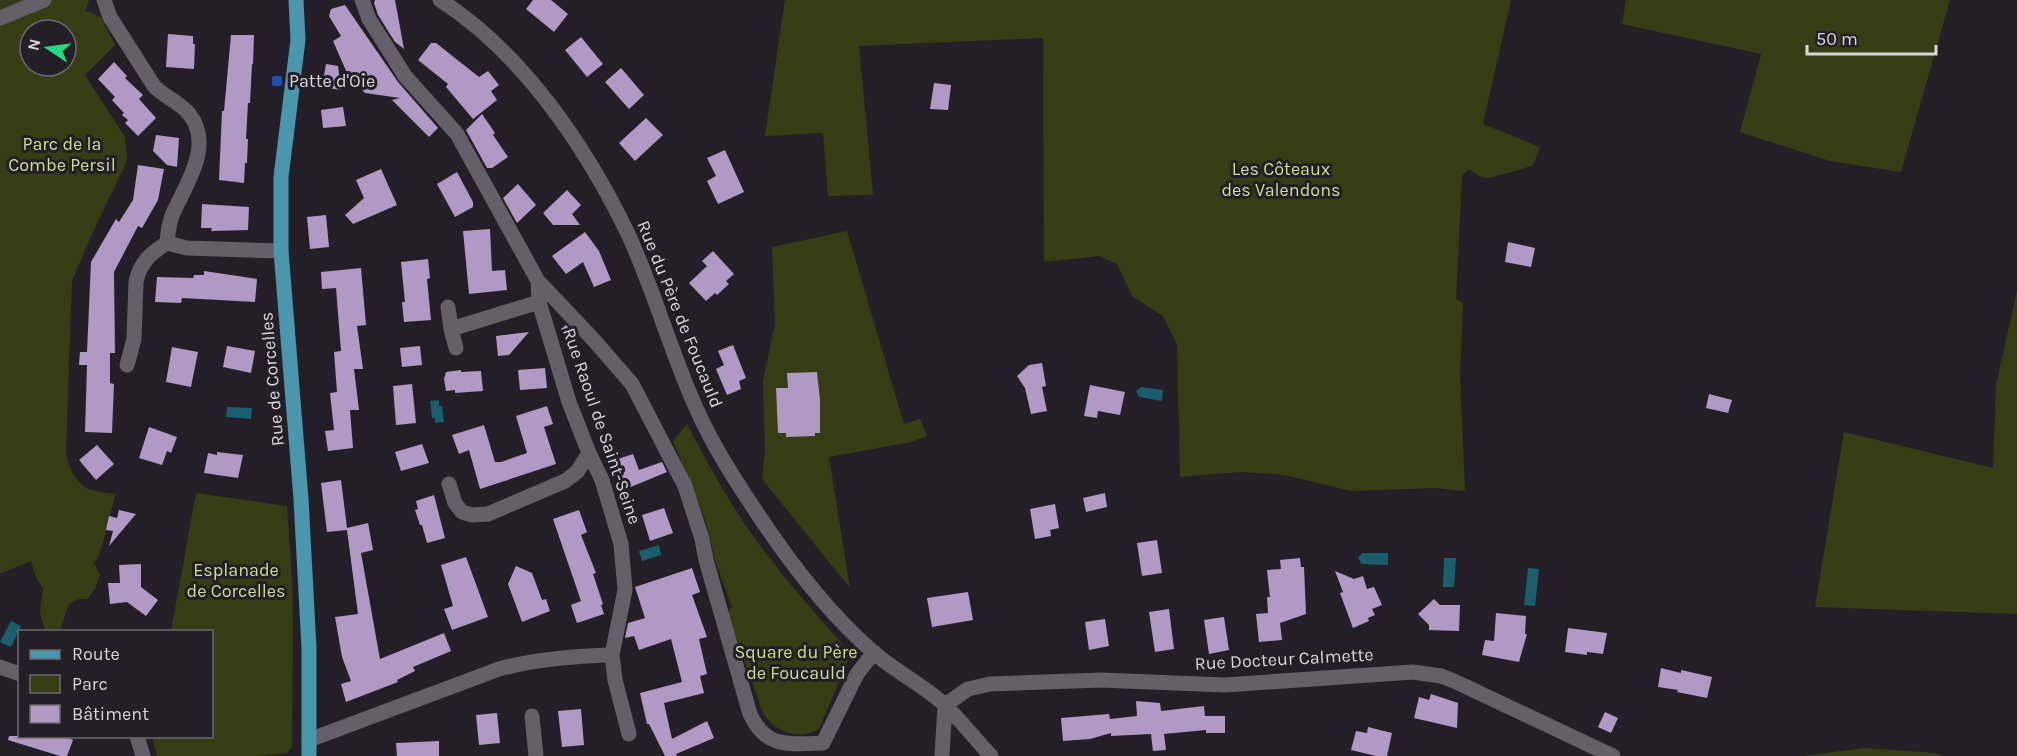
<svg xmlns="http://www.w3.org/2000/svg" width="2017" height="756" font-family="Karla,sans-serif">
<style>
.green{fill:#363d15;fill-rule:evenodd}
.water{fill:#1a5e6d}
.building{fill:#b199c5}
.lines{fill:none;stroke-linecap:round;stroke-linejoin:round}
.minor{stroke:#645f69;stroke-width:15}
.major{stroke:#4a96ad;stroke-width:15}
.transit-dot{fill:#1a4fb4;stroke:#241f27;stroke-width:2}
.labels{text-anchor:middle;dominant-baseline:central;stroke-width:6;stroke-linejoin:round;paint-order:stroke}
.poi-label{font-size:18px;fill:#d9d6db;stroke:#241f27;text-anchor:start}
.park-label{font-size:18px;fill:#cdde93;stroke:#241f27}
.street-label{font-size:18px;fill:#d9d6db;stroke:#241f27}
</style>
<rect width="100%" height="100%" fill="#241f27"/>
<path class="green" d="M 0,0 L 89,0 L 85,12 L 88,11 L 101,17 L 115,45 L 85,75 L 125,137 L 127,161 L 91,236 L 72,281 L 66,449 C 66,464 76,485 91,490 C 99,492 108,493 116,494 C 109,514 105,548 94,563 L 100,575 L 95,589 L 87,599 L 79,599 L 69,604 L 60,630 L 56,631 L 45,630 L 40,613 L 43,589 L 35,575 L 31,561 L 0,574 ZM 30,30 L 66,30 L 66,66 L 30,66 Z
M 785,0 L 1511,0 L 1483,124 L 1540,147 C 1538,152 1536,160 1533,165 C 1531,167 1491,178 1486,178 C 1480,178 1474,172 1469,169 L 1462,176 L 1456,299 L 1463,303 L 1460,375 L 1465,491 L 1435,488 L 1351,491 L 1285,475 L 1241,472 L 1180,477 L 1177,344 L 1163,316 L 1132,296 L 1117,264 L 1099,256 L 1044,262 L 1043,38 L 859,46 L 873,195 L 828,196 L 823,133 L 765,136 Z
M 1626,0 L 1950,0 L 1901,172 L 1830,161 L 1740,132 L 1761,54 L 1622,24 Z
M 847,231 L 904,424 L 920,419 L 927,436 L 911,442 L 829,457 L 850,588 L 762,479 L 765,452 L 763,381 L 775,324 L 772,247 Z
M 2017,290 L 2017,614 L 1815,607 L 1844,432 L 1993,468 L 1996,386 Z
M 687,424 C 707,462 728,501 753,536 C 781,575 813,611 845,647 L 850,656 L 819,729 C 798,741 775,732 763,713 L 729,617 L 729,609 L 732,608 L 715,561 L 706,522 L 673,441 Z
M 196,493 L 287,506 L 293,596 L 292,747 L 287,753 L 258,756 L 157,756 L 153,741 L 154,737 L 212,736 L 212,632 L 171,631 Z
M 1864,748 L 1936,753 L 1942,756 L 1803,756 Z"/>
<path class="water" d="M 1141,387 L 1163,390 L 1162,401 L 1139,397 L 1136,391 Z
M 439,400 L 439,406 L 442,406 L 444,422 L 435,423 L 435,418 L 432,418 L 430,401 Z
M 227,407 L 252,408 L 251,419 L 226,417 Z
M 659,545 L 661,555 L 642,561 L 639,551 Z
M 1362,553 L 1388,553 L 1388,565 L 1362,564 L 1358,558 Z
M 1444,558 L 1456,558 L 1454,587 L 1443,587 Z
M 1528,568 L 1539,569 L 1535,606 L 1524,605 Z
M 11,621 L 21,626 L 11,647 L 0,642 Z"/>
<path class="building" d="M 375,0 L 395,0 L 404,49 L 395,42 L 378,15 L 374,3 Z
M 533,0 L 551,0 L 568,14 L 554,32 L 526,9 Z
M 345,5 L 398,82 L 438,128 L 429,137 L 392,100 L 400,98 L 365,93 L 347,73 L 333,41 L 341,36 L 329,16 L 331,9 Z
M 168,34 L 193,36 L 193,44 L 195,44 L 194,69 L 166,67 Z
M 231,35 L 254,35 L 253,64 L 252,64 L 250,103 L 248,103 L 246,139 L 248,139 L 247,163 L 245,163 L 244,183 L 219,180 L 222,111 L 224,111 Z
M 581,37 L 603,64 L 587,77 L 565,50 Z
M 431,43 L 436,43 L 479,77 L 488,71 L 499,85 L 491,91 L 497,100 L 473,119 L 446,87 L 448,84 L 418,60 Z
M 114,62 L 127,76 L 125,78 L 143,95 L 139,99 L 156,118 L 138,136 L 125,123 L 128,120 L 122,115 L 124,113 L 112,100 L 115,97 L 98,79 Z
M 326,64 L 338,66 L 341,90 L 322,87 Z
M 621,68 L 644,95 L 629,109 L 605,82 Z
M 934,83 L 951,85 L 948,110 L 930,109 Z
M 343,107 L 346,126 L 323,128 L 321,110 Z
M 482,114 L 495,133 L 493,135 L 508,157 L 492,168 L 487,168 L 466,130 Z
M 646,118 L 663,135 L 635,161 L 619,143 Z
M 156,135 L 179,138 L 177,167 L 167,165 L 153,151 Z
M 725,150 L 744,192 L 718,204 L 707,181 L 716,176 L 707,158 Z
M 138,165 L 164,169 L 158,200 L 142,228 L 138,226 L 114,272 L 115,353 L 110,353 L 110,383 L 114,384 L 112,433 L 85,432 L 87,365 L 79,365 L 80,352 L 87,352 L 91,262 L 116,219 L 119,222 L 133,200 Z
M 381,169 L 397,205 L 353,224 L 345,215 L 364,198 L 356,180 Z
M 457,172 L 473,202 L 473,207 L 455,217 L 437,184 Z
M 518,184 L 536,205 L 517,223 L 503,198 Z
M 567,190 L 581,205 L 572,214 L 580,225 L 553,225 L 543,213 Z
M 202,204 L 249,207 L 248,230 L 211,231 L 212,228 L 201,228 Z
M 326,215 L 329,247 L 310,249 L 307,217 Z
M 490,229 L 492,271 L 505,270 L 507,290 L 469,294 L 463,231 Z
M 585,232 L 599,251 L 611,280 L 594,287 L 583,262 L 566,274 L 552,256 Z
M 1508,242 L 1535,248 L 1531,267 L 1505,262 Z
M 713,251 L 734,274 L 726,281 L 729,284 L 717,295 L 715,293 L 706,301 L 689,283 L 707,266 L 702,261 Z
M 428,259 L 430,278 L 427,279 L 431,320 L 404,322 L 402,302 L 405,302 L 401,262 Z
M 361,268 L 366,325 L 357,326 L 363,369 L 354,369 L 359,410 L 350,410 L 353,448 L 328,451 L 325,431 L 334,430 L 330,393 L 337,392 L 334,352 L 341,351 L 336,288 L 322,289 L 321,272 Z
M 204,271 L 257,279 L 255,302 L 182,298 L 181,303 L 155,302 L 157,277 L 193,278 L 194,275 L 204,275 Z
M 566,325 L 577,337 L 568,341 L 561,329 Z
M 529,332 L 509,355 L 498,356 L 496,336 Z
M 733,345 L 746,378 L 739,381 L 741,389 L 727,395 L 716,369 L 724,365 L 718,351 Z
M 227,346 L 255,351 L 251,373 L 223,367 Z
M 420,346 L 422,365 L 402,367 L 400,348 Z
M 172,347 L 198,352 L 191,387 L 166,382 Z
M 1042,363 L 1046,386 L 1042,387 L 1047,411 L 1031,414 L 1025,388 L 1017,376 L 1029,365 Z
M 545,368 L 547,388 L 520,390 L 518,370 Z
M 461,370 L 461,372 L 481,371 L 483,391 L 455,393 L 455,390 L 446,391 L 444,379 L 446,372 Z
M 817,372 L 820,400 L 820,433 L 815,433 L 815,436 L 786,437 L 786,433 L 778,433 L 776,388 L 788,388 L 787,373 Z
M 412,384 L 416,423 L 396,425 L 393,386 Z
M 1090,385 L 1125,392 L 1120,415 L 1098,411 L 1097,418 L 1084,416 Z
M 1709,394 L 1732,400 L 1728,413 L 1706,408 Z
M 547,406 L 553,424 L 544,427 L 556,464 L 480,489 L 469,450 L 459,454 L 452,435 L 484,425 L 495,462 L 501,462 L 527,453 L 516,416 Z
M 149,427 L 177,437 L 171,453 L 167,451 L 162,465 L 139,458 Z
M 422,444 L 429,463 L 401,471 L 395,452 Z
M 97,445 L 114,464 L 96,480 L 79,460 Z
M 217,452 L 243,455 L 238,478 L 204,473 L 208,453 L 217,455 Z
M 633,454 L 639,470 L 662,462 L 667,472 L 626,489 L 615,460 Z
M 341,480 L 347,528 L 368,523 L 373,550 L 361,553 L 380,659 L 444,633 L 451,651 L 413,667 L 415,671 L 397,680 L 398,682 L 346,702 L 341,684 L 351,681 L 342,657 L 335,617 L 358,614 L 347,530 L 327,532 L 321,483 Z
M 1105,493 L 1107,507 L 1086,512 L 1083,498 Z
M 434,495 L 445,538 L 427,543 L 422,525 L 420,525 L 415,510 L 418,509 L 416,501 Z
M 1055,504 L 1059,528 L 1050,530 L 1051,536 L 1035,539 L 1030,509 Z
M 664,508 L 673,533 L 650,541 L 642,515 Z
M 119,510 L 136,514 L 109,546 L 113,531 L 106,530 L 109,516 L 117,518 Z
M 579,510 L 587,532 L 581,535 L 596,573 L 593,574 L 603,604 L 601,605 L 604,614 L 577,623 L 571,605 L 581,601 L 553,519 Z
M 1157,540 L 1162,573 L 1142,576 L 1137,543 Z
M 466,557 L 488,617 L 452,630 L 444,609 L 453,606 L 441,565 Z
M 1300,558 L 1301,567 L 1304,567 L 1306,614 L 1280,623 L 1282,640 L 1259,642 L 1256,614 L 1268,613 L 1267,597 L 1270,597 L 1267,570 L 1281,569 L 1280,560 Z
M 141,564 L 141,587 L 158,600 L 146,616 L 127,602 L 110,604 L 108,583 L 120,583 L 119,565 Z
M 516,566 L 532,573 L 542,600 L 546,599 L 550,611 L 522,622 L 508,584 Z
M 692,568 L 700,592 L 692,595 L 707,637 L 699,639 L 707,674 L 700,676 L 704,693 L 664,703 L 672,739 L 707,721 L 714,738 L 676,754 L 677,756 L 665,756 L 649,724 L 647,724 L 640,693 L 682,682 L 671,639 L 639,650 L 634,636 L 625,638 L 628,623 L 645,618 L 635,587 Z
M 1335,571 L 1354,579 L 1363,576 L 1367,589 L 1374,587 L 1382,605 L 1372,609 L 1375,615 L 1368,618 L 1369,621 L 1353,628 L 1340,593 L 1343,592 Z
M 968,592 L 973,620 L 932,627 L 927,598 Z
M 1434,599 L 1440,605 L 1460,605 L 1459,631 L 1429,630 L 1429,625 L 1418,614 Z
M 1169,609 L 1174,649 L 1155,652 L 1149,612 Z
M 1496,613 L 1526,616 L 1525,634 L 1527,634 L 1519,662 L 1482,655 L 1485,640 L 1494,641 Z
M 1224,617 L 1229,650 L 1209,654 L 1204,620 Z
M 1105,619 L 1109,646 L 1089,650 L 1085,622 Z
M 1568,628 L 1607,633 L 1603,654 L 1587,652 L 1587,655 L 1565,652 Z
M 1661,668 L 1681,673 L 1681,670 L 1712,677 L 1707,698 L 1677,692 L 1678,690 L 1658,687 Z
M 1431,694 L 1458,703 L 1457,728 L 1414,718 L 1419,697 L 1429,700 Z
M 1136,701 L 1160,703 L 1161,711 L 1204,706 L 1205,716 L 1225,716 L 1225,733 L 1206,733 L 1206,730 L 1164,734 L 1166,750 L 1153,751 L 1151,734 L 1111,736 L 1111,733 L 1090,739 L 1063,741 L 1061,718 L 1109,714 L 1110,719 L 1137,716 Z
M 581,709 L 584,745 L 562,747 L 558,711 Z
M 1605,712 L 1618,718 L 1611,733 L 1598,727 Z
M 497,713 L 500,743 L 479,745 L 476,715 Z
M 1368,727 L 1392,733 L 1387,756 L 1376,756 L 1351,750 L 1356,731 L 1367,733 Z
M 9,736 L 63,736 L 73,740 L 67,756 L 60,756 L 8,740 Z
M 439,741 L 439,756 L 397,756 L 396,743 Z"/>
<g class="lines">
<path class="minor" d="M 104,0 L 110,17 L 154,86 C 164,97 180,102 190,115 C 213,145 187,183 174,211 C 169,221 168,232 167,243 L 187,248 L 281,251
M 362,0 L 369,19 L 405,76 L 457,134 L 538,281 L 592,338 L 632,384 L 685,486 L 702,539 L 706,560 L 750,714 C 766,749 789,744 823,743 L 857,674 L 874,652
M 440,0 C 523,53 587,148 629,236 C 655,293 671,353 697,410 C 713,446 735,480 757,513 C 790,563 828,613 873,652 C 896,672 925,686 946,706 C 962,722 976,740 991,756
M 0,18 L 44,0
M 448,307 L 451,329 L 539,302
M 451,329 L 456,348
M 127,365 L 134,339 L 136,282 C 140,262 151,253 167,243
M 449,484 L 455,503 L 462,512 L 472,515 L 488,514 L 565,481 L 577,472 L 589,453
M 612,655 L 615,680 L 629,734
M 0,667 L 20,674
M 945,705 L 968,689 L 990,684 L 1101,680 L 1225,685 L 1413,672 L 1441,676 L 1454,681 L 1613,756
M 532,716 L 536,756
M 137,736 L 143,756
M 309,740 L 499,669 C 536,659 573,656 612,655 L 625,590 L 621,544 L 602,480 L 589,453 L 569,402 L 539,302 L 538,281
M 942,756 L 945,705"/>
<path class="major" d="M 296,0 L 298,40 L 281,177 L 281,251 L 301,499 L 309,648 L 309,756"/>
</g>
<rect class="transit-dot" x="271" y="75" width="12" height="12" rx="3"/>
<g class="labels">
<g class="poi-label">
<text x="289" y="81">Patte d'Oie</text>
</g>
<g class="park-label">
<text x="62" y="144">Parc de la<tspan x="62" dy="21">Combe Persil</tspan></text>
<text x="1281" y="169">Les Côteaux<tspan x="1281" dy="21">des Valendons</tspan></text>
<text x="236" y="570">Esplanade<tspan x="236" dy="21">de Corcelles</tspan></text>
<text x="796" y="652">Square du Père<tspan x="796" dy="21">de Foucauld</tspan></text>
</g>
<g class="street-label">
<text transform="translate(680 314) rotate(68)">Rue du Père de Foucauld</text>
<text transform="translate(272 379) rotate(-95)">Rue de Corcelles</text>
<text transform="translate(602 426) rotate(71)">Rue Raoul de Saint-Seine</text>
<text transform="translate(1284 659) rotate(-3)">Rue Docteur Calmette</text>
</g>
</g>
<rect x="18" y="630" width="195" height="108" fill="#241f27" stroke="#6c686f" stroke-width="1.5"/>
<rect x="30" y="650" width="30" height="9" fill="#4a96ad" stroke="#6c686f" stroke-width="1.5"/>
<text x="72" y="660" font-size="18" fill="#d9d6db">Route</text>
<rect x="30" y="675" width="30" height="18" fill="#363d15" stroke="#6c686f" stroke-width="1.5"/>
<text x="72" y="690" font-size="18" fill="#d9d6db">Parc</text>
<rect x="30" y="705" width="30" height="18" fill="#b199c5" stroke="#6c686f" stroke-width="1.5"/>
<text x="72" y="720" font-size="18" fill="#d9d6db">Bâtiment</text>
<g transform="translate(48 48) rotate(283)"><circle r="28" fill="#241f27" stroke="#6c686f" stroke-width="1.5"/>
<path d="M0-4.5L10 22L0 15L-10 22Z" fill="#27d885"/>
<text y="-9" font-size="16" font-weight="bold" text-anchor="middle" fill="#d9d6db">N</text>
</g>
<path d="M1807 45v9h129v-9" fill="none" stroke="#d9d6db" stroke-width="3"/>
<text x="1816" y="45" font-size="18" fill="#d9d6db" stroke="#241f27" stroke-width="4.5" paint-order="stroke">50 m</text>
</svg>
